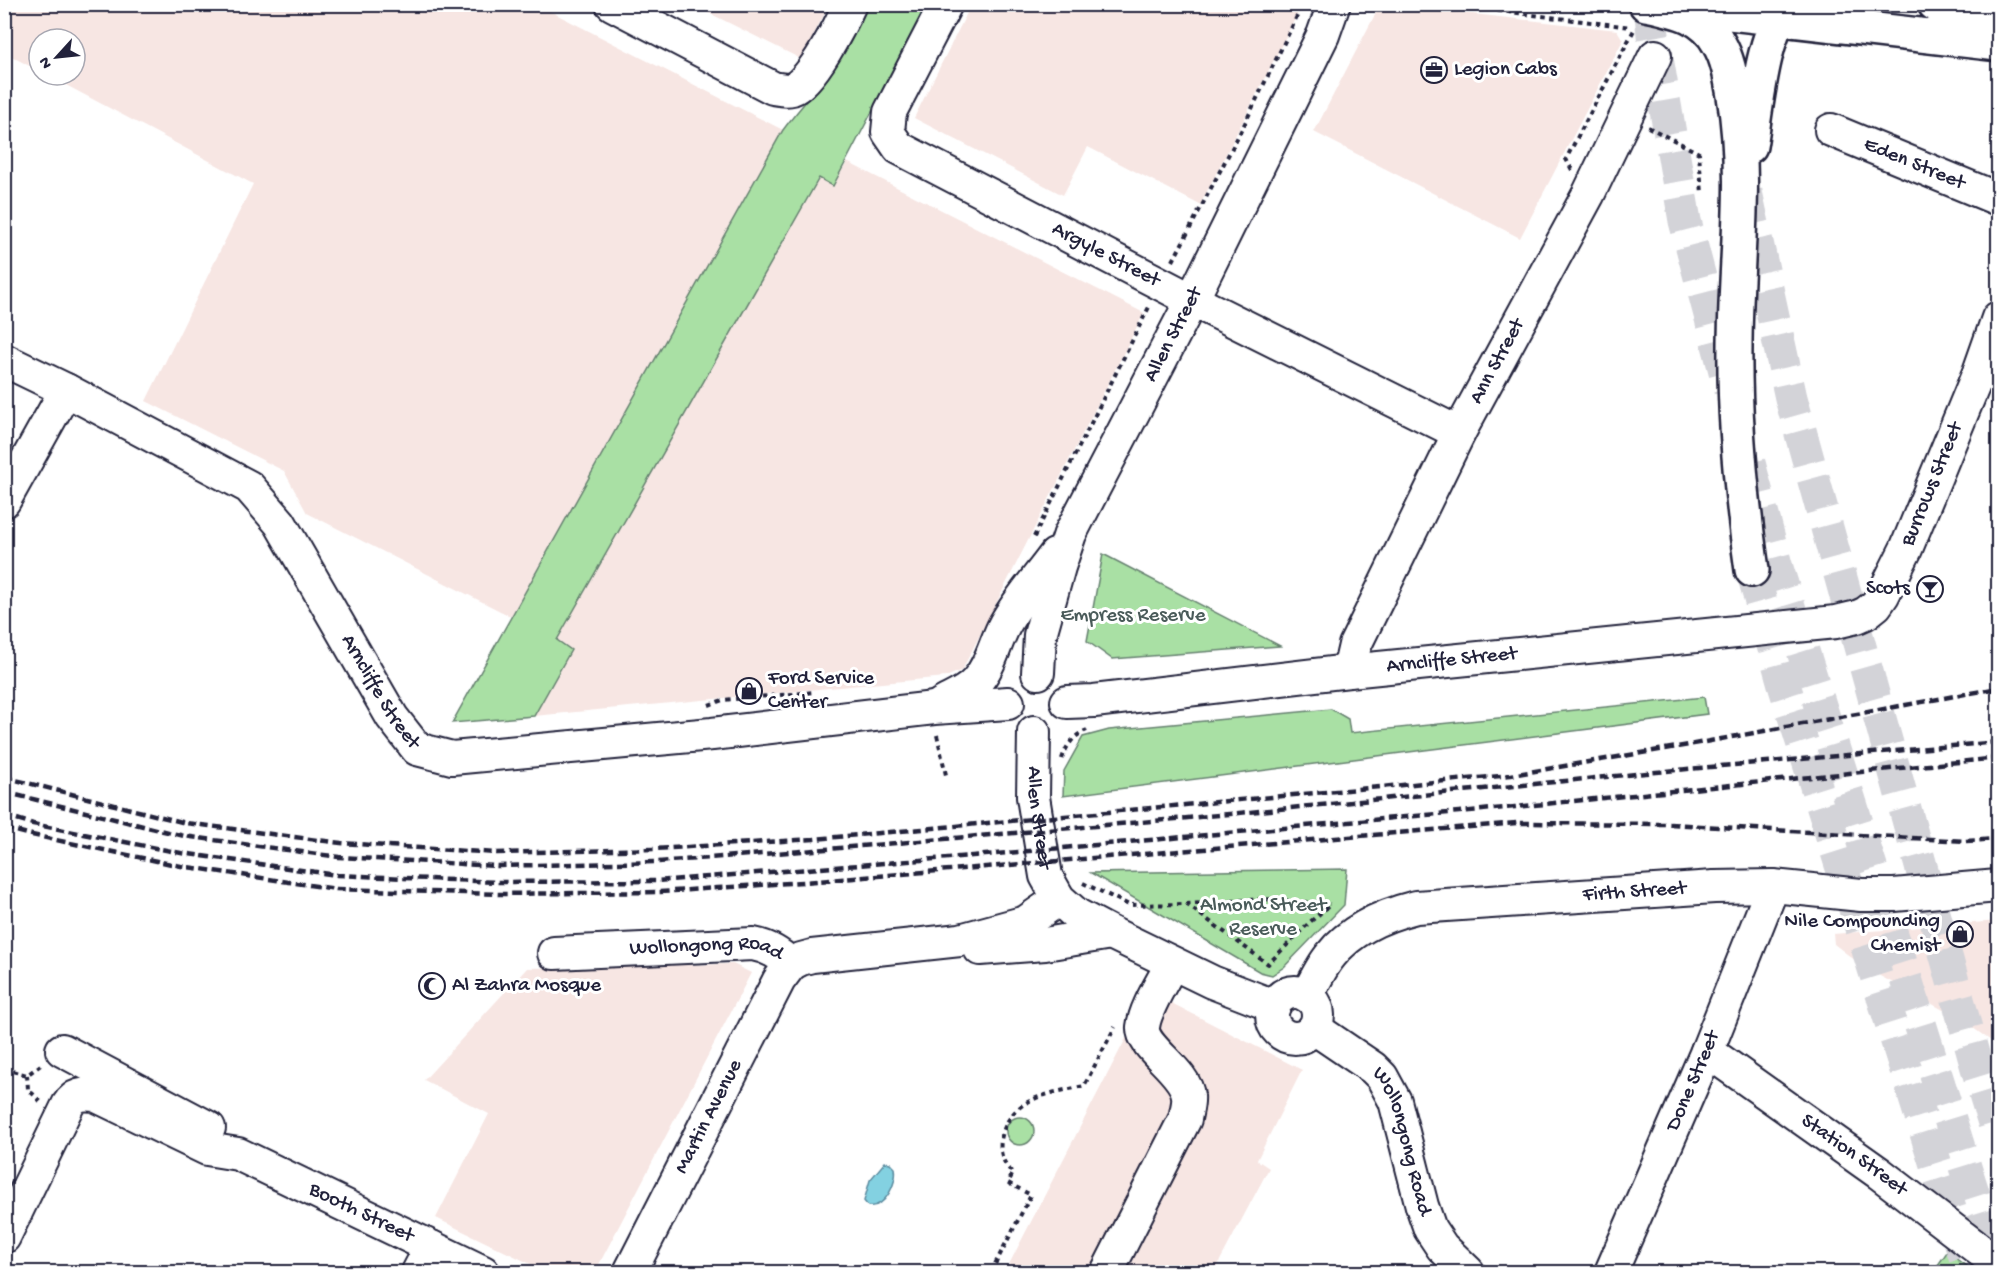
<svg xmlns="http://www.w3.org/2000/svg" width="2003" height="1277" font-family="'Gochi Hand',sans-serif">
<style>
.built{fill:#f7e6e3}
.green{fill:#a9e0a4;stroke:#668170;stroke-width:1.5}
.water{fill:#83d1e1;stroke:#5c8b9f;stroke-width:1.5}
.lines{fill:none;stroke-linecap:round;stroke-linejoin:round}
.highway-tunnel{stroke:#d3d3d8;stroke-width:33;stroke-dasharray:33 16;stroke-linecap:butt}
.minor-casing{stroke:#22223b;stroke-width:36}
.highway-casing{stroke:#22223b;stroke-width:38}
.path{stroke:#22223b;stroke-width:4;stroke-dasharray:4.5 4.5;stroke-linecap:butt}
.minor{stroke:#fff;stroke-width:32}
.highway{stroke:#fff;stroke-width:33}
.rail{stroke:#22223b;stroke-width:4.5;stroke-dasharray:9 4.5;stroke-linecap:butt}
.labels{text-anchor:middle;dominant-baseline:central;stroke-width:6;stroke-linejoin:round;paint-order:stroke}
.poi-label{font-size:21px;fill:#22223b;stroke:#fff;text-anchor:start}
.street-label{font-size:21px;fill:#22223b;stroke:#fff}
.park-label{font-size:21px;fill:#4a5b5a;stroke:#fff}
</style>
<rect width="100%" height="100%" fill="#fff"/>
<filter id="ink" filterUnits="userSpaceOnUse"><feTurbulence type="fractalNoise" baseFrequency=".0167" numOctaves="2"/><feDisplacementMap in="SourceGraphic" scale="12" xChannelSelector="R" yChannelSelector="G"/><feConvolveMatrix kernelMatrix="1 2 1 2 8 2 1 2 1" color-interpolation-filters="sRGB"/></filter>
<g filter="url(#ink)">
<path class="built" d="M 4,5 L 538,5 L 783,130 L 512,617 L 307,513 L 284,471 L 146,401 L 253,184 L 47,75 L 75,75 L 75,39 L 39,39 L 39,71 L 5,53 Z
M 693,5 L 829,5 L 801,59 Z
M 971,5 L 971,4 L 1302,5 L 1200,205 L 1088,147 L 1063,195 L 914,118 Z
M 1380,5 L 1393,5 L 1617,30 L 1623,40 L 1520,238 L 1314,132 Z
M 847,162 L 1144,313 L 962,670 L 946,677 L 534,716 L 571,650 L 557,640 L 819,177 L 833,185 Z
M 1998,921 L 1998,1046 L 1962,1020 L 1865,968 L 1834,944 L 1833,934 Z
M 733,964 L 751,973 L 595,1272 L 547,1272 L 436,1218 L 489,1114 L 424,1080 L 527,968 Z
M 1150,992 L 1302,1070 L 1257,1160 L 1269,1168 L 1214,1272 L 1005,1272 Z"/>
<path class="green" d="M 868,5 L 928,5 L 833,186 L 819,178 L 557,640 L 571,650 L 534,716 L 452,723 L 783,130 C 791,119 799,110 807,100 C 831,71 851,38 868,5 Z
M 1103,554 L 1280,646 L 1112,659 L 1087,641 Z
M 1704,697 L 1707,714 L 1063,796 L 1064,771 L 1083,737 L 1109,730 L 1331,709 L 1348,719 L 1350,733 Z
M 1347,869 L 1344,905 L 1284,967 L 1272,975 L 1260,972 L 1091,873 Z
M1006 1131a14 14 0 1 1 28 0a14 14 0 1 1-28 0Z
M 1947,1252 L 1974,1272 L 1933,1272 Z"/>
<path class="water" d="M 885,1162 L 890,1163 L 895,1168 C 898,1182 885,1209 868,1206 L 864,1201 L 870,1180 Z"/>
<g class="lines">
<path class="highway-tunnel" d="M 1650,4 L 1653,35 L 1685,221 L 1730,390
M 1746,192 L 1791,398 L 1977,1068 L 1998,1136
M 1749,463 L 1776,565 L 1998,1272
M 1752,570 L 1785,688 L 1970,1272"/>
<defs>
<g id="minor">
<path d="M 612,4 L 773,88 C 779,89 785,91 792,89 C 812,82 841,24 850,4"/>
<path id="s1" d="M 946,4 L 890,112 L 888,132 L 899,148 L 1192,300 L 1459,433"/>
<path id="s2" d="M 1831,130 L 1998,199"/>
<path id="s3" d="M 4,360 L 66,390 L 249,487 L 280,523 L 392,717 L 417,749 L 452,758 L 712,734 L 934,708 L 1008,703"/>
<path d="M 4,501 L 66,390"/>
<path id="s4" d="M 1349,671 L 1355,645 L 1459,433 L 1588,195 L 1655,56"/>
<path id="s5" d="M 1038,673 L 1040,635 L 1059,567 L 1070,534 L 1192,300 L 1323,35 L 1334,4"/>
<path id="s6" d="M 1067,702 L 1094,701 L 1349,671 L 1836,622 L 1857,617 L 1866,613 L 1876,605 L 1883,595 L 1906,549 L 1979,372 L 1998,318"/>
<path d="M 940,705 C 952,698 967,693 976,682 C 991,666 995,642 1005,624 C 1019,599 1038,578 1055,555"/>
<path id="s7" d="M 1034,732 L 1033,797 L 1046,876 L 1059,899 L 1077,915 L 1111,933 L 1212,982 L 1274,1006"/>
<path d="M 980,949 L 1045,944 L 1111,933"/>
<path id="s8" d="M 554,953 L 753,944 C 769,947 779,954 791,964 L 801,959 L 812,956 L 960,940 L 1026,922 L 1059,899"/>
<circle cx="1295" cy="1015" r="23"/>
<path id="s9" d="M 1307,996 C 1314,982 1321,967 1331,955 C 1352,928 1384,915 1416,907 L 1714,887 L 1773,886 L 1861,895 L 1894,895 L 1998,886"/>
<path id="s10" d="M 1314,1028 L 1373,1068 L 1382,1077 L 1395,1101 L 1422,1206 L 1430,1229 L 1442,1247 L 1468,1272"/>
<path d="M 62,1050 L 209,1128"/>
<path id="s11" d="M 1707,1051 L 1879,1173 L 1998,1264"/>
<path id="s12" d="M 4,1237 L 68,1105 C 75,1094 82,1094 95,1095 L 207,1149 L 238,1154 L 483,1272"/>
<path d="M 418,1272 L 431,1247"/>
<path id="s13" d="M 630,1272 L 779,980 L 791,964"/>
<path d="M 1107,1272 L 1185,1119 C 1186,1112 1189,1103 1188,1096 C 1186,1071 1141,1048 1143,1027 C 1145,1008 1164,980 1172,963"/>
<path id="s14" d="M 1611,1272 L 1707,1051 L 1773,886"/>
</g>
<path id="highway" d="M 1646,4 C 1675,10 1704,15 1719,44 C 1728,59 1731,79 1734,96 C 1748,180 1735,263 1735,347 C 1734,424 1741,494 1752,570
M 1935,4 L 1998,12
M 1678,7 L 1998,44
M 1750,146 C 1756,112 1763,23 1791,4"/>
</defs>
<use href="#minor" class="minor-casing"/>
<use href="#highway" class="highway-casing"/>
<path class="path" d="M 1444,4 L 1631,27
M 1648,127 L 1699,153 L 1702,194
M 1572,170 L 1566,159 L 1635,28
M 1173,261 L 1245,123 L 1303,4
M 1034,537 L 1149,307
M 709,705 L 723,700 L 815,692
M 937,735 L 946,775
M 1062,759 C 1066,746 1074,735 1087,730
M 1083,883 L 1129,905 L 1186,904 L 1268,964 L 1310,922 L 1331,904
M 1186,904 L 1264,899 L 1330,904
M 4,1069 L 27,1075 L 42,1064
M 27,1075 L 28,1089 L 41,1102
M 991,1272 L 1031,1195 L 1008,1183 L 1013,1173 C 1004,1165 999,1153 1001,1140 C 1009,1097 1048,1094 1084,1086 L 1115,1027"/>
<use href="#minor" class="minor"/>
<use href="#highway" class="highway"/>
<path class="rail" d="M 4,777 L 186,823 L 341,843 L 497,853 L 656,849 L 814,839 L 1511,775 L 1683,746 L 1998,688
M 4,792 L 184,836 L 339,857 L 498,866 L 657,862 L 815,850 L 1188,818 L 1687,769 L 1998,742
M 4,815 L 33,824 L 181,853 L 337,875 L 498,882 L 657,881 L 985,855 L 1515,807 L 1998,758
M 4,828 L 32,835 L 181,866 L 336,889 L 498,894 L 660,892 L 817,881 L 1517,823 L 1668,824 L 1965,841 L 1998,839"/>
</g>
</g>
<defs>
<symbol id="office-ring" viewBox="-11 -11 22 22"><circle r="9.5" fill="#fff" stroke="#22223b" stroke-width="1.5"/><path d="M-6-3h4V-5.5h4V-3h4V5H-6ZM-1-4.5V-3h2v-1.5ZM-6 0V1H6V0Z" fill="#22223b"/></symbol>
<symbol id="bar-ring" viewBox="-11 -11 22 22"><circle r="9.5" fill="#fff" stroke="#22223b" stroke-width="1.5"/><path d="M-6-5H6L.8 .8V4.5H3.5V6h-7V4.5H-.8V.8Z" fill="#22223b"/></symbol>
<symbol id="shop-ring" viewBox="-11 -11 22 22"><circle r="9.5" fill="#fff" stroke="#22223b" stroke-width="1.5"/><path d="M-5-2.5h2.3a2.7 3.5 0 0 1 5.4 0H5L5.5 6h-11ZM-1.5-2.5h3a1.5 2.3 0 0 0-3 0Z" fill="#22223b"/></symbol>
<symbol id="mosque-ring" viewBox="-11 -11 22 22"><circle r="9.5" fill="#fff" stroke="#22223b" stroke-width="1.5"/><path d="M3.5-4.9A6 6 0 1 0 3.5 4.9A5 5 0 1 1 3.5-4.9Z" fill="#22223b"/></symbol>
</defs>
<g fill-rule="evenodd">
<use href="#office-ring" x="1419" y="55" width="30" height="30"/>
<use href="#bar-ring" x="1915" y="574" width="30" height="30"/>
<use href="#shop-ring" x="734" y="676" width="30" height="30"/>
<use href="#shop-ring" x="1945" y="919" width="30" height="30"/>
<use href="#mosque-ring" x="417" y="971" width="30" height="30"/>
</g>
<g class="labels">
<g class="poi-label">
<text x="1454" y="70">Legion Cabs</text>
<text x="1910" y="589" text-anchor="end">Scots</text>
<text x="768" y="679">Ford Service<tspan x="768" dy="24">Center</tspan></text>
<text x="1940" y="922" text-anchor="end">Nile Compounding<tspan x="1940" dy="24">Chemist</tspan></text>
<text x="452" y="986">Al Zahra Mosque</text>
</g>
<g class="street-label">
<text stroke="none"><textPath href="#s2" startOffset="90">Eden Street</textPath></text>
<text stroke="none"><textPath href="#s1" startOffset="394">Argyle Street</textPath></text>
<text stroke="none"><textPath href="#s5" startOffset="368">Allen Street</textPath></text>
<text stroke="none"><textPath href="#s4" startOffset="344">Ann Street</textPath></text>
<text stroke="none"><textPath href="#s6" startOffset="951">Burrows Street</textPath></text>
<text stroke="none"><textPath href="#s6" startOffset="387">Arncliffe Street</textPath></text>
<text stroke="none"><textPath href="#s3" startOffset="520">Arncliffe Street</textPath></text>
<text stroke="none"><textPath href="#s7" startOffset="86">Allen Street</textPath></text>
<text stroke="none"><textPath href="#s9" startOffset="366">Firth Street</textPath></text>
<text stroke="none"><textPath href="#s8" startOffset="153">Wollongong Road</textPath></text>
<text stroke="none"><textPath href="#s14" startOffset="208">Done Street</textPath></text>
<text stroke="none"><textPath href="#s13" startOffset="174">Martin Avenue</textPath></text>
<text stroke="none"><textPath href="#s10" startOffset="152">Wollongong Road</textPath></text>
<text stroke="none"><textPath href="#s11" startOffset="180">Station Street</textPath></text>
<text stroke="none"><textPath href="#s12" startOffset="470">Booth Street</textPath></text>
</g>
<g class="park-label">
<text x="1133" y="616">Empress Reserve</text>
<text x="1263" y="906">Almond Street<tspan x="1263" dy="24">Reserve</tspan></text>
</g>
</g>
<rect width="2003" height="1277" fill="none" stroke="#fff" stroke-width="24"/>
<rect x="12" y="12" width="1979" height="1253" fill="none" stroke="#22223b" stroke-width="2" filter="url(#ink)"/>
<g transform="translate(57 57) rotate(243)"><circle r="28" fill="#ffffff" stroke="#a7a7b1" stroke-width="1.5"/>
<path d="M0-4.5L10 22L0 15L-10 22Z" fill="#22223b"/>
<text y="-9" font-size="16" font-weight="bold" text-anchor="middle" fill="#22223b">N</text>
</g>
</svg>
